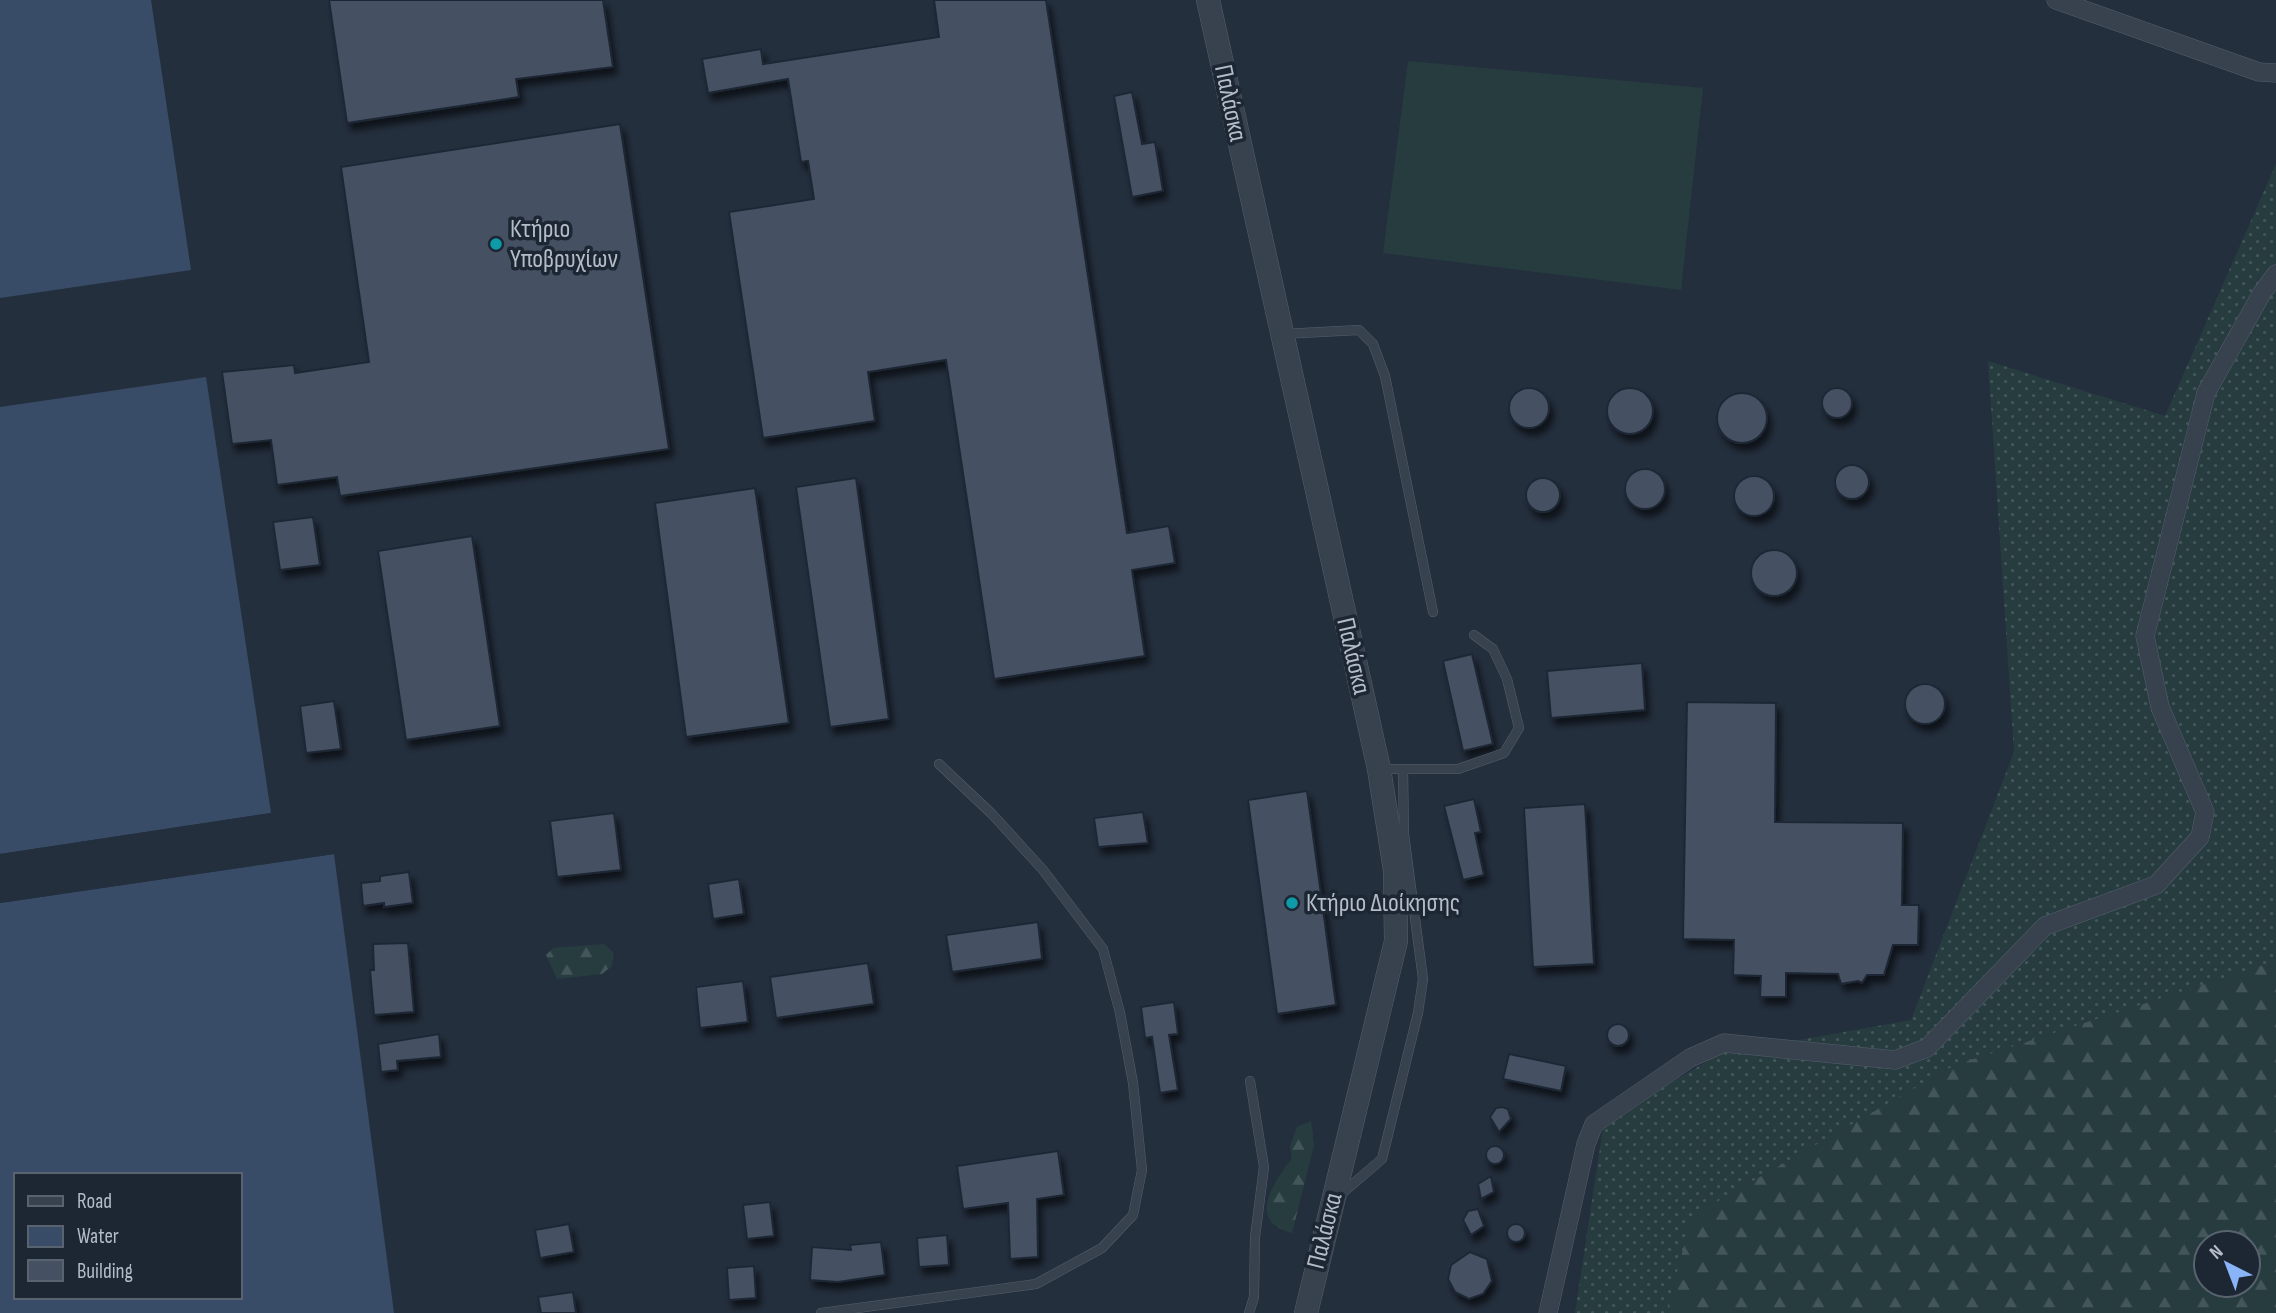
<svg xmlns="http://www.w3.org/2000/svg" width="2276" height="1313" font-family="'Sofia Sans Condensed',sans-serif">
<style>
.grass{fill:url(#grass-dots);fill-rule:evenodd}
.forest{fill:url(#forest-firs);fill-rule:evenodd}
.pitch{fill:#263c3f}
.water{fill:#394c67;fill-rule:evenodd}
.pier{fill:#242f3e}
.building{fill:#455162;stroke:#1f2835;stroke-width:2;filter:url(#shadow)}
.lines{fill:none;stroke-linecap:round;stroke-linejoin:round}
.service-casing{stroke:#565f6c;stroke-width:10}
.minor-casing{stroke:#565f6c;stroke-width:19}
.tertiary-casing{stroke:#565f6c;stroke-width:24}
.service{stroke:#38414e;stroke-width:9}
.minor{stroke:#38414e;stroke-width:18}
.tertiary{stroke:#38414e;stroke-width:23}
.culture-dot{fill:#0f9aa8;stroke:#1d2633;stroke-width:2.5}
.labels{text-anchor:middle;dominant-baseline:central;stroke-width:7;stroke-linejoin:round;paint-order:stroke}
.street-label{font-size:26px;fill:#b4bcc9;stroke:#1d2633}
.poi-label{font-size:26px;fill:#b4bcc9;stroke:#1d2633;text-anchor:start}
</style>
<defs>
<pattern id="grass-dots" width="8" height="8" patternUnits="userSpaceOnUse" patternTransform="scale(1.75)"><rect width="8" height="8" fill="#263c3f"/><path d="M2 2h.1M6 6h.1" fill="none" stroke="#435659" stroke-width="1.8" stroke-linecap="round"/></pattern>
<pattern id="forest-firs" width="22" height="20" patternUnits="userSpaceOnUse" patternTransform="scale(1.75)"><rect width="22" height="20" fill="#263c3f"/><path d="M5 1l3.5 6h-7zM16 11l3.5 6h-7z" fill="#435659"/></pattern>
<filter id="shadow"><feDropShadow dx="4" dy="7" stdDeviation="3.5" flood-color="#0009"/></filter>
</defs>
<rect width="100%" height="100%" fill="#242f3e"/>
<path class="grass" d="M 2276,164 L 2276,1313 L 1575,1313 L 1604,1121 L 1720,1054 L 1911,1020 L 2014,752 L 1988,361 L 2165,416 ZM 2206,1243 L 2248,1243 L 2248,1285 L 2206,1285 Z"/>
<path class="forest" d="M 604,944 L 614,953 L 612,966 L 602,974 L 557,979 L 546,955 L 553,948 Z
M 2276,961 L 2276,1313 L 1666,1313 L 1692,1216 L 1955,1065 ZM 2248,1243 L 2248,1285 L 2206,1285 L 2206,1243 Z
M 1311,1121 L 1314,1145 L 1292,1233 C 1246,1221 1273,1184 1292,1158 L 1290,1146 L 1297,1127 Z"/>
<path class="pitch" d="M 1408,61 L 1703,88 L 1681,290 L 1383,253 Z"/>
<path class="water" d="M 0,0 L 151,0 L 191,270 L 0,298 Z
M 206,377 L 271,813 L 0,854 L 0,407 Z
M 334,854 L 394,1313 L 0,1313 L 0,903 ZM 16,1175 L 240,1175 L 240,1297 L 16,1297 Z"/>
<path class="pier" d="M 271,813 L 274,815 L 0,858 L 0,854 Z
M 330,851 L 334,854 L 0,903 L 0,899 Z"/>
<path class="building" d="M 329,0 L 603,0 L 613,67 L 516,79 L 519,97 L 347,123 Z
M 934,0 L 1046,0 L 1127,533 L 1169,526 L 1175,563 L 1132,570 L 1145,656 L 994,679 L 946,360 L 868,372 L 875,421 L 763,438 L 729,212 L 814,199 L 808,161 L 801,162 L 788,79 L 708,93 L 702,59 L 761,49 L 763,64 L 939,37 Z
M 1132,92 L 1142,144 L 1155,142 L 1163,191 L 1132,197 L 1114,96 Z
M 620,124 L 669,449 L 340,496 L 337,477 L 277,485 L 271,440 L 232,444 L 222,372 L 294,365 L 295,373 L 369,362 L 341,167 Z
M1509 408a20 20 0 1 1 40 0a20 20 0 1 1-40 0Z
M1607 411a23 23 0 1 1 46 0a23 23 0 1 1-46 0Z
M1822 403a15 15 0 1 1 30 0a15 15 0 1 1-30 0Z
M1717 418a25 25 0 1 1 50 0a25 25 0 1 1-50 0Z
M1835 482a17 17 0 1 1 34 0a17 17 0 1 1-34 0Z
M1625 489a20 20 0 1 1 40 0a20 20 0 1 1-40 0Z
M1734 496a20 20 0 1 1 40 0a20 20 0 1 1-40 0Z
M1526 495a17 17 0 1 1 34 0a17 17 0 1 1-34 0Z
M 856,478 L 889,719 L 830,727 L 796,487 Z
M 755,488 L 789,723 L 686,737 L 655,503 Z
M 313,517 L 320,565 L 280,570 L 273,522 Z
M 472,536 L 500,726 L 406,740 L 378,551 Z
M1751 573a23 23 0 1 1 46 0a23 23 0 1 1-46 0Z
M 1472,654 L 1493,744 L 1463,751 L 1443,661 Z
M 1642,663 L 1645,710 L 1551,718 L 1547,671 Z
M1905 704a20 20 0 1 1 40 0a20 20 0 1 1-40 0Z
M 334,701 L 341,749 L 306,753 L 300,706 Z
M 1687,702 L 1776,703 L 1775,822 L 1903,823 L 1902,905 L 1919,905 L 1918,945 L 1893,945 L 1884,975 L 1867,975 L 1862,983 L 1858,981 L 1841,984 L 1838,974 L 1786,973 L 1786,997 L 1760,997 L 1761,976 L 1733,975 L 1734,940 L 1683,939 Z
M 1307,791 L 1336,1005 L 1277,1014 L 1248,800 Z
M 1474,799 L 1481,832 L 1475,833 L 1484,875 L 1463,880 L 1444,806 Z
M 1585,804 L 1594,964 L 1533,967 L 1524,808 Z
M 1143,812 L 1148,843 L 1098,847 L 1094,818 Z
M 614,813 L 621,870 L 557,877 L 550,821 Z
M 409,872 L 413,903 L 384,907 L 384,903 L 363,906 L 361,883 L 380,881 L 380,876 Z
M 739,879 L 744,914 L 713,919 L 708,884 Z
M 1038,922 L 1042,959 L 952,972 L 946,935 Z
M 408,943 L 414,1012 L 374,1015 L 370,970 L 374,970 L 373,944 Z
M 868,963 L 874,1004 L 776,1018 L 770,977 Z
M 743,981 L 748,1022 L 700,1028 L 696,987 Z
M 1174,1002 L 1178,1034 L 1169,1035 L 1178,1090 L 1160,1093 L 1152,1037 L 1145,1038 L 1141,1007 Z
M1607 1035a11 11 0 1 1 22 0a11 11 0 1 1-22 0Z
M 439,1034 L 441,1057 L 397,1061 L 398,1070 L 381,1072 L 378,1044 Z
M 1509,1054 L 1566,1066 L 1561,1091 L 1503,1079 Z
M 1502,1107 L 1508,1109 L 1511,1119 L 1499,1132 L 1490,1117 L 1496,1108 Z
M1486 1155a9 9 0 1 1 18 0a9 9 0 1 1-18 0Z
M 1058,1151 L 1064,1195 L 1037,1199 L 1038,1257 L 1010,1259 L 1008,1203 L 963,1209 L 957,1166 Z
M 1491,1176 L 1494,1192 L 1481,1199 L 1478,1184 Z
M 770,1202 L 774,1236 L 747,1239 L 743,1205 Z
M 1478,1209 L 1484,1226 L 1471,1235 L 1463,1220 L 1468,1211 Z
M 569,1224 L 574,1252 L 540,1258 L 535,1230 Z
M1507 1233a9 9 0 1 1 18 0a9 9 0 1 1-18 0Z
M 947,1235 L 949,1265 L 919,1267 L 917,1238 Z
M 881,1242 L 885,1275 L 838,1282 L 810,1280 L 812,1247 L 851,1250 L 850,1245 Z
M 1470,1252 L 1487,1259 L 1492,1281 L 1483,1294 L 1469,1299 L 1455,1292 L 1448,1279 L 1451,1265 Z
M 754,1266 L 756,1298 L 729,1300 L 727,1268 Z
M 573,1292 L 576,1313 L 541,1313 L 538,1297 Z"/>
<g class="lines">
<defs>
<path id="service" d="M 1282,334 L 1359,330 L 1373,344 L 1385,376 L 1433,612
M 1380,769 L 1458,769 L 1504,753 L 1519,728 L 1507,679 L 1493,649 L 1474,635
M 1339,1196 L 1382,1159 L 1418,1013 L 1423,979 L 1404,834 L 1403,769
M 821,1313 L 1036,1284 L 1102,1248 L 1133,1215 L 1142,1170 L 1133,1083 L 1120,1013 L 1103,949 L 1043,870 L 992,814 L 939,764
M 1249,1313 L 1254,1297 L 1255,1237 L 1264,1167 L 1250,1081"/>
<path id="minor" d="M 2056,0 L 2259,72 L 2276,73
M 1548,1313 L 1586,1144 L 1594,1124 L 1690,1058 L 1724,1043 L 1895,1060 L 1927,1048 L 2045,926 L 2156,885 L 2200,837 L 2205,812 L 2160,707 L 2145,636 L 2206,393 L 2262,293 L 2276,274"/>
<path id="tertiary" d="M 1208,0 L 1379,769 L 1395,870 L 1396,941 L 1306,1313"/>
</defs>
<use href="#service" class="service-casing"/>
<use href="#minor" class="minor-casing"/>
<use href="#tertiary" class="tertiary-casing"/>
<use href="#service" class="service"/>
<use href="#minor" class="minor"/>
<use href="#tertiary" class="tertiary"/>
</g>
<g class="culture-dot">
<circle cx="496" cy="244" r="7"/>
<circle cx="1292" cy="903" r="7"/>
</g>
<g class="labels">
<g class="street-label">
<text transform="translate(1230 103) rotate(78)">Παλάσκα</text>
<text transform="translate(1353 656) rotate(77)">Παλάσκα</text>
<text transform="translate(1325 1231) rotate(-76)">Παλάσκα</text>
</g>
<g class="poi-label">
<text x="510" y="229">Κτήριο<tspan x="510" dy="30">Υποβρυχίων</tspan></text>
<text x="1306" y="903">Κτήριο Διοίκησης</text>
</g>
</g>
<rect x="14" y="1173" width="228" height="126" fill="#1d2633" stroke="#59626f" stroke-width="2"/>
<rect x="28" y="1196" width="35" height="10" fill="#38414e" stroke="#59626f" stroke-width="2"/>
<text x="77" y="1208" font-size="21" fill="#b4bcc9">Road</text>
<rect x="28" y="1226" width="35" height="21" fill="#394c67" stroke="#59626f" stroke-width="2"/>
<text x="77" y="1243" font-size="21" fill="#b4bcc9">Water</text>
<rect x="28" y="1260" width="35" height="21" fill="#455162" stroke="#59626f" stroke-width="2"/>
<text x="77" y="1278" font-size="21" fill="#b4bcc9">Building</text>
<g transform="translate(2227 1264) rotate(318)"><circle r="33" fill="#1d2633" stroke="#59626f" stroke-width="2"/>
<path d="M0-5L12 26L0 18L-12 26Z" fill="#8ab4f8"/>
<text y="-10" font-size="19" font-weight="bold" text-anchor="middle" fill="#b4bcc9">N</text>
</g>
</svg>
